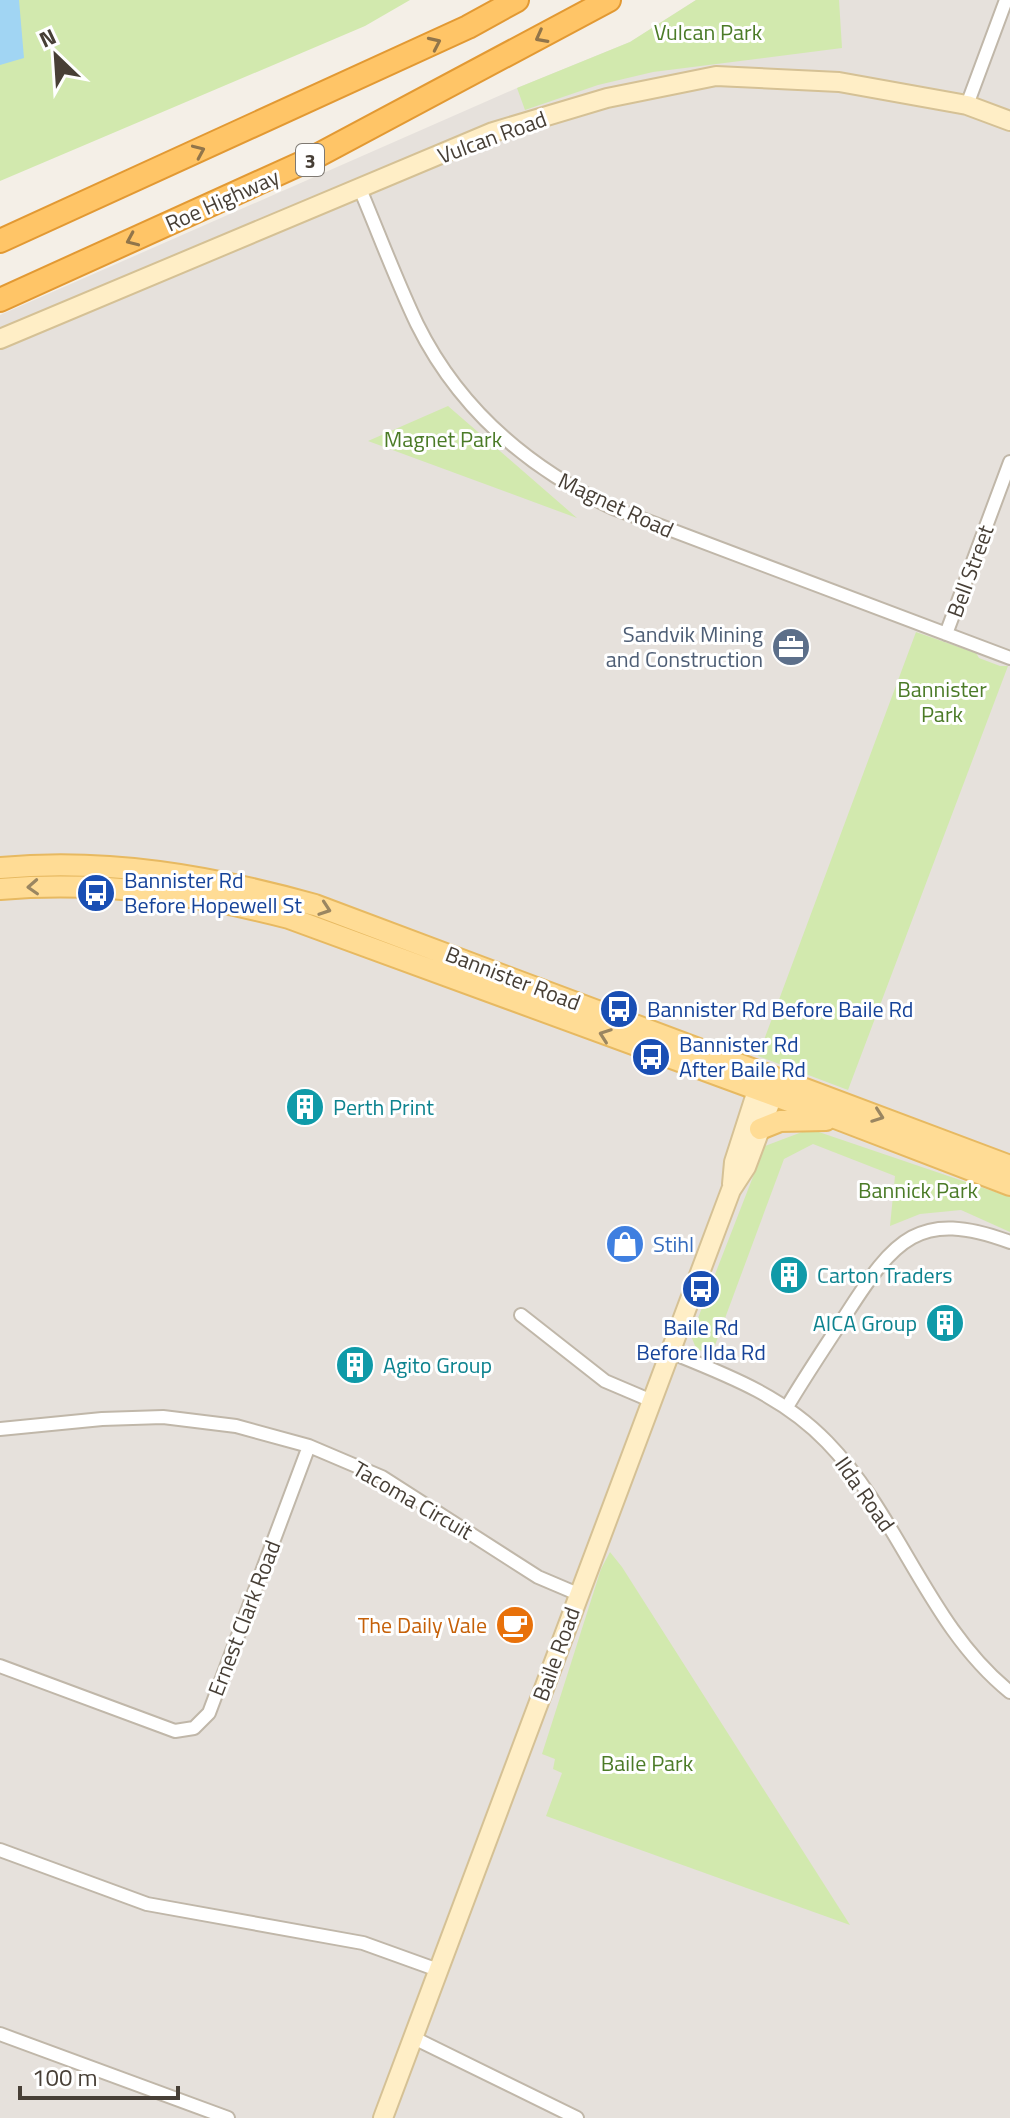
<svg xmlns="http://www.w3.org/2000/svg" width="1010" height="2118" font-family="'Titillium Web',sans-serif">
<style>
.industrial{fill:#e6e1dc}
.green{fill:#d2e9ae}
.water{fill:#a1d5f3}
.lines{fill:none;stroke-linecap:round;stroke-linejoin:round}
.street-casing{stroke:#c0b7a9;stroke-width:16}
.secondary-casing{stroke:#d5c195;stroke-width:22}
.primary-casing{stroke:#e7b961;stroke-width:24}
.highway-casing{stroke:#e29933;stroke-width:26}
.street{stroke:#fff;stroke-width:12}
.secondary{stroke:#ffeec6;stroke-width:18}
.primary{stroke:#ffdc95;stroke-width:20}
.highway{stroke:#ffc567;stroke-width:22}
.oneway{stroke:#91754a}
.oneway2{stroke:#9a8661}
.labels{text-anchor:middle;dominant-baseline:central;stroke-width:6;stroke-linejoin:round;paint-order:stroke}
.shield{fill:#fff;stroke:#7e7972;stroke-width:2}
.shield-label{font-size:20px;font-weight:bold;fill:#473f36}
.park-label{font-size:22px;fill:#4b7b27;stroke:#fff}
.street-label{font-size:22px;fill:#473f36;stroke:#fff}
.service-label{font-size:22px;fill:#4e5e75;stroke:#fff;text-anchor:end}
.transit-label{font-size:22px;fill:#164399;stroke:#fff;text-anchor:start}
.culture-label{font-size:22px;fill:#0d838f;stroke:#fff;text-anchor:start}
.shop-label{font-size:22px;fill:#366cbe;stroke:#fff;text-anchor:start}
.food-label{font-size:22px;fill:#c56008;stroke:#fff;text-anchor:end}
</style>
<rect width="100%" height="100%" fill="#f4efe7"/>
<path class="industrial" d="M 696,0 L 1010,0 L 1010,2118 L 0,2118 L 0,315 L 517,88 L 630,42 Z"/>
<path class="green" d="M 0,0 L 410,0 L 365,26 L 0,181 Z
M 696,0 L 839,0 L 842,48 L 653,72 L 598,85 L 525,110 L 517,88 L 630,42 Z
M 448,406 L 577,518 L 368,441 Z
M 916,632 L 976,653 L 979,658 L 1000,666 L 1008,666 L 848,1090 L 758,1056 Z
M 810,1129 L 1010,1197 L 1010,1232 L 961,1210 L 920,1214 L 890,1226 L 895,1176 L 813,1144 L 784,1159 L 711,1356 L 696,1348 L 691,1336 L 765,1146 Z
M 610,1552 L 622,1567 L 850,1925 L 546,1816 L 562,1773 L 553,1769 L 555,1759 L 542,1754 L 601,1569 Z"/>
<path class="water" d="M 0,0 L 19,0 L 24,58 L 0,65 Z"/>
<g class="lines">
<defs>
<path id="street" d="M 967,105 L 1006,0
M 360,189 C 379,234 396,280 417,324 C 459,409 528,468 613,508 L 1010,658
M 946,634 L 1010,462
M 521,1315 L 605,1381 L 652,1401
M 670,1352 C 727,1375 783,1396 827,1442 C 900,1517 928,1626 1010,1692
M 787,1407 C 806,1375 827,1344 847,1313 C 894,1240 919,1208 1010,1242
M 0,1429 L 102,1419 L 163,1417 L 236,1426 L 309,1446 L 382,1477 L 538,1577 L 578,1594
M 0,1666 L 175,1731 L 194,1728 L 209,1713 L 309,1446
M 0,1850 L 147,1904 L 363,1943 L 438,1970
M 0,2034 L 228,2118
M 414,2038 L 577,2118"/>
<path id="secondary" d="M 0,339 L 493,132 L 607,98 L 716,76 L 839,82 L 967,105 L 1010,121
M 732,1184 L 734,1162 L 761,1078
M 383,2118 L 731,1190 L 746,1167 L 778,1082"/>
<path id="primary" d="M 0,868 C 108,858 211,876 315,905 L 1010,1166
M 0,889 C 98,881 194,893 289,918 L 838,1119 L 1010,1185
M 760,1129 L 780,1121 L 826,1120"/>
<path id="highway" d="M 0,241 L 468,27 L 517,0
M 0,300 L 313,158 L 609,0"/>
</defs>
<use href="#street" class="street-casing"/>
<use href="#secondary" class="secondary-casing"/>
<use href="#primary" class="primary-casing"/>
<use href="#highway" class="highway-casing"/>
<use href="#street" class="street"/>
<use href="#secondary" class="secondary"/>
<use href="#primary" class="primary"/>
<use href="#highway" class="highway"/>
</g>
<defs><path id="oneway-chevron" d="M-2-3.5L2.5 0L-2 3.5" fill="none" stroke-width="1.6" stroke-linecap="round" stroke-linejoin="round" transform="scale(2)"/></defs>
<g class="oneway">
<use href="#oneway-chevron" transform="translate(541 37) rotate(152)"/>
<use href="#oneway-chevron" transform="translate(435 43) rotate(-25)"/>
<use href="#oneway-chevron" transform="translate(199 151) rotate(-24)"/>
<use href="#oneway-chevron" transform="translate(132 240) rotate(156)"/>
</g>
<g class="oneway2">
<use href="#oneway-chevron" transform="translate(33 887) rotate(177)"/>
<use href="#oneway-chevron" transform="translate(325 909) rotate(19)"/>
<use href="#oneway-chevron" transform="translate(605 1035) rotate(-160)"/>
<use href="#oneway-chevron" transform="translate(878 1116) rotate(20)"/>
</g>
<defs>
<symbol id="office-disc" viewBox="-11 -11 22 22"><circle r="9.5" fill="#5c6f8a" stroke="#fff"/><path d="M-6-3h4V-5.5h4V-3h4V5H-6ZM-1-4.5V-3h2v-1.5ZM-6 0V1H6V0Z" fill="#fff"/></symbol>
<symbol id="bus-disc" viewBox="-11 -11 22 22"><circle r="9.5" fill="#1a4fb4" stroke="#fff"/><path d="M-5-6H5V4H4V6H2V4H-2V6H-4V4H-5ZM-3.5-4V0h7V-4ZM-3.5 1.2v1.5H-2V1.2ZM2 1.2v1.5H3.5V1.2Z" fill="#fff"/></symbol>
<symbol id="building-disc" viewBox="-11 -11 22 22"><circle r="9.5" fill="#0f9aa8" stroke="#fff"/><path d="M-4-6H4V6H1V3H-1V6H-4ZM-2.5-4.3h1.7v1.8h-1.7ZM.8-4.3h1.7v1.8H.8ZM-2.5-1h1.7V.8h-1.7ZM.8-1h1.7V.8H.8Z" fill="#fff"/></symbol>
<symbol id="shop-disc" viewBox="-11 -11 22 22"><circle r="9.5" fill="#3f7fe0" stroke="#fff"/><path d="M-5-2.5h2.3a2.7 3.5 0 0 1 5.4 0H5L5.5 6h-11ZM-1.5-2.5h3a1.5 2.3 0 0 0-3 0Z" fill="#fff"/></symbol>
<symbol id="cafe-disc" viewBox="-11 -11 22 22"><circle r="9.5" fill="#e8710a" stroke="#fff"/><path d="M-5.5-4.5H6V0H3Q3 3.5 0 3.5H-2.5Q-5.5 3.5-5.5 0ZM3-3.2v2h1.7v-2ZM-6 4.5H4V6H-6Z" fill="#fff"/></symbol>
</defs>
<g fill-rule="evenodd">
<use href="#office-disc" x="769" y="625" width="44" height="44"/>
<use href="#bus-disc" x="74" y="871" width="44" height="44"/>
<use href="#bus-disc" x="597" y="987" width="44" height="44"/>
<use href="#bus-disc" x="629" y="1035" width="44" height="44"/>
<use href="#building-disc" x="283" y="1085" width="44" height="44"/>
<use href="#shop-disc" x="603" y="1222" width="44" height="44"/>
<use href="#building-disc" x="767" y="1253" width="44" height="44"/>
<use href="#bus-disc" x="679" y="1267" width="44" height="44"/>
<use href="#building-disc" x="923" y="1301" width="44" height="44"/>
<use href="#building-disc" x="333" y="1343" width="44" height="44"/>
<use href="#cafe-disc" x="493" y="1603" width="44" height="44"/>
</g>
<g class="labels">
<rect class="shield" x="296" y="144" width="28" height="32" rx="6"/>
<g class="shield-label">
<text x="310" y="160">3</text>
</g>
<g class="park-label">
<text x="708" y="32">Vulcan Park</text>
<text x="443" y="439">Magnet Park</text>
<text x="942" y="689">Bannister<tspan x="942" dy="25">Park</tspan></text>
<text x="918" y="1190">Bannick Park</text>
<text x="647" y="1763">Baile Park</text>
</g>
<g class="street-label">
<text transform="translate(492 137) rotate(-20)">Vulcan Road</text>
<text transform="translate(222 200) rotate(-24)">Roe Highway</text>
<text transform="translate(616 505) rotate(25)">Magnet Road</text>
<text transform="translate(970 571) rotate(-70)">Bell Street</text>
<text transform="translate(513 978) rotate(21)">Bannister Road</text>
<text transform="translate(865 1494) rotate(55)">Ilda Road</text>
<text transform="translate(413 1500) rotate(30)">Tacoma Circuit</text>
<text transform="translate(244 1618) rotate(-69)">Ernest Clark Road</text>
<text transform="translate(556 1654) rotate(-70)">Baile Road</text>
</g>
<g class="service-label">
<text x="763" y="634">Sandvik Mining<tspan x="763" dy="25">and Construction</tspan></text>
</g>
<g class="transit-label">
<text x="124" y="880">Bannister Rd<tspan x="124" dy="25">Before Hopewell St</tspan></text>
<text x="647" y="1009">Bannister Rd Before Baile Rd</text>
<text x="679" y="1044">Bannister Rd<tspan x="679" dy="25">After Baile Rd</tspan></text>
<text x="701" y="1327" text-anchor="middle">Baile Rd<tspan x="701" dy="25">Before Ilda Rd</tspan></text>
</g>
<g class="culture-label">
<text x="333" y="1107">Perth Print</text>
<text x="817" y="1275">Carton Traders</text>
<text x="917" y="1323" text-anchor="end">AICA Group</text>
<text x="383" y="1365">Agito Group</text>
</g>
<g class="shop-label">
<text x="653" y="1244">Stihl</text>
</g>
<g class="food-label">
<text x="487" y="1625">The Daily Vale</text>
</g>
</g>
<g transform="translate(56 56) rotate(335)" stroke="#ffffff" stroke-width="6" paint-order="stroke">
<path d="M0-6L14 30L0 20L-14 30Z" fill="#473f36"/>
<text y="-12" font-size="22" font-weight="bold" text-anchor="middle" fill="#473f36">N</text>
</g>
<path d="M20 2086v12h158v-12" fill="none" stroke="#473f36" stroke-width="4"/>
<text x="32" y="2086" font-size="24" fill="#473f36" stroke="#ffffff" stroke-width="6" paint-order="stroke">100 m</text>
</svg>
